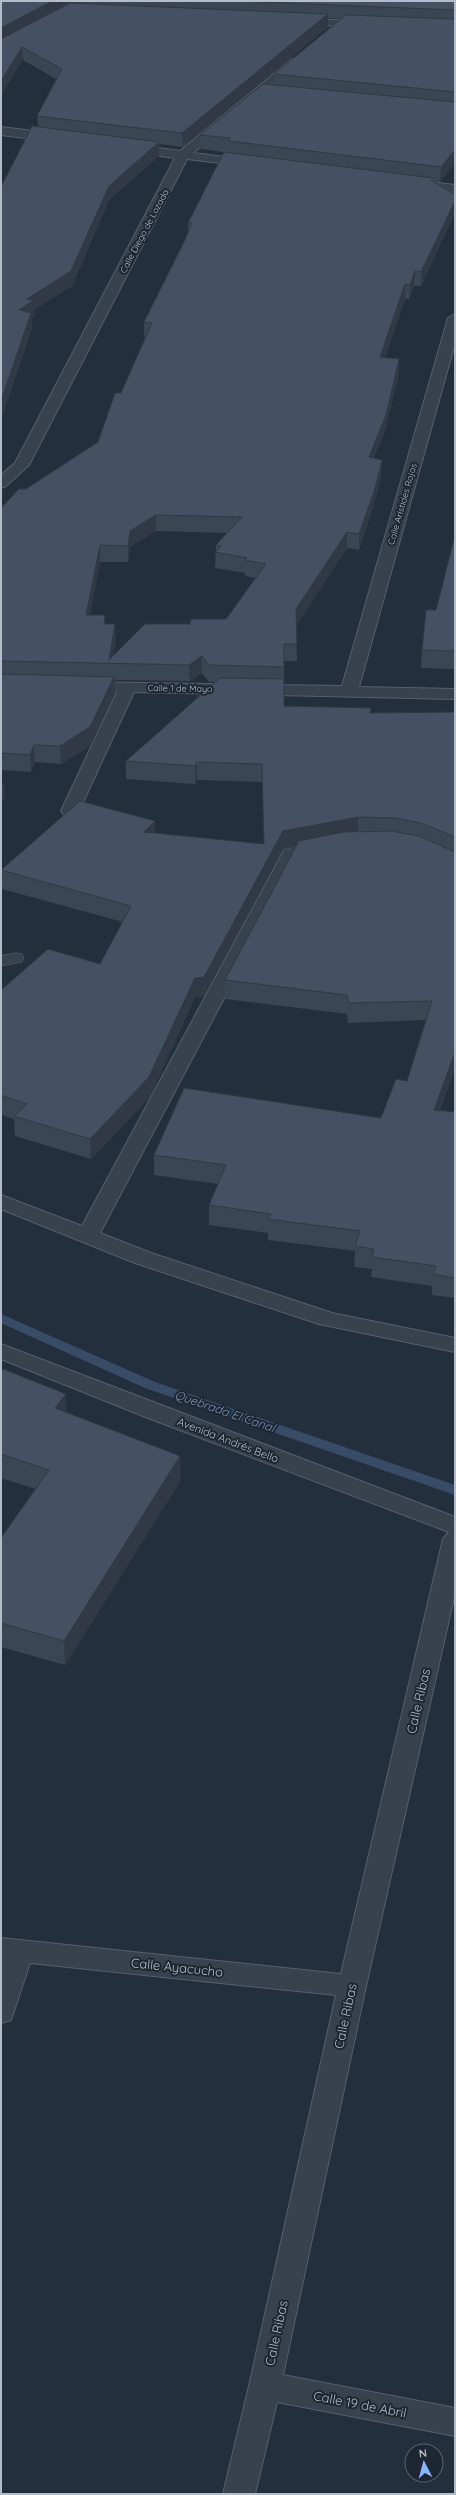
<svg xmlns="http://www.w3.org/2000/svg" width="456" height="2495" font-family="Quicksand,sans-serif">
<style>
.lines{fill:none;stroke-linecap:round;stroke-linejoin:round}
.stream{fill:#394c67;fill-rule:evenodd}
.lane-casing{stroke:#565f6c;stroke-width:1}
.street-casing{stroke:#565f6c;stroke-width:2}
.lane{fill:#38414e;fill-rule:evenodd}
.street{fill:#38414e;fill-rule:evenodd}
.wall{fill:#3b4654;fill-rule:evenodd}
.shaded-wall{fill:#303945}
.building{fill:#455162;stroke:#303945;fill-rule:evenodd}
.labels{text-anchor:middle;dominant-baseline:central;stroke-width:4;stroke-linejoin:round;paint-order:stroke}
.far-street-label{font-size:9px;fill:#b4bcc9;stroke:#1d2633}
.street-label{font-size:11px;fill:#b4bcc9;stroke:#1d2633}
.water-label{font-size:12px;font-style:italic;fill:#7c92b1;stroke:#1d2633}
.near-street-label{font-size:13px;fill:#b4bcc9;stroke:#1d2633}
</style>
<rect width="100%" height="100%" fill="#242f3e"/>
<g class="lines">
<path class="stream" d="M 1,1314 L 155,1382 L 455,1485 L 455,1495 L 145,1388 L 1,1323 Z"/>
<defs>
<path id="lane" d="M 16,953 L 22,954 L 24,958 L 22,962 L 1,966 L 1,956 Z"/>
<path id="street" d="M 79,1 L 93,1 L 61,20 L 53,20 L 51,18 Z
M 298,19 L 366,21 L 372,24 L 366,27 L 294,24 L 292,22 Z
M 296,58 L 302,61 L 300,63 L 193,153 L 250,160 L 254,161 L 256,164 L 254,167 L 187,159 L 29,465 L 6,486 L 1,488 L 1,475 L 15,463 L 175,158 L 129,152 L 123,148 L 129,144 L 180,151 L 292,59 Z
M 1,127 L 57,134 L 63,138 L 57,142 L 1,135 Z
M 413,180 L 455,185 L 455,193 L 409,187 L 407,184 Z
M 455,314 L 455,343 L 359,687 L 455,689 L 455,699 L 134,692 L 79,811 L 76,815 L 64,815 L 61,811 L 117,692 L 78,690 L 75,686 L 78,682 L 342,686 L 448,318 Z
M 322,840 L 329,842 L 331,846 L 329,850 L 298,858 L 100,1233 L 151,1253 L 332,1313 L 455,1338 L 455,1352 L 319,1324 L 135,1263 L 1,1209 L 1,1195 L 82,1226 L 282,854 L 284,850 Z
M 1,1344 L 455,1517 L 455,1593 L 366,1986 L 283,2375 L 455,2408 L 455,2436 L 277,2402 L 255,2494 L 223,2494 L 249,2386 L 336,1995 L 30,1963 L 11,2020 L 1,2023 L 1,1938 L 341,1974 L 443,1539 L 449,1532 L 148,1418 L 1,1359 Z"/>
</defs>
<use href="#lane" class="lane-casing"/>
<use href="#street" class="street-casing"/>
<use href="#lane" class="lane"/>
<use href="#street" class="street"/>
</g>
<path class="wall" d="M 1,1 L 78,1 L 73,4 L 85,4 L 85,2 L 84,1 L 455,1 L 455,163 L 440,182 L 433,181 L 455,195 L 455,213 L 421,286 L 414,286 L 409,299 L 405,299 L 385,358 L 399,359 L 399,374 L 385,431 L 374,458 L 382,460 L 381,476 L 373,508 L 359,550 L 347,548 L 296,625 L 297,661 L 284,661 L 284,706 L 370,713 L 455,712 L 455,1069 L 440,1110 L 455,1112 L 455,1298 L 432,1295 L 432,1286 L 371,1277 L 372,1269 L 354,1267 L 355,1251 L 268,1240 L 268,1233 L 209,1225 L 209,1205 L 218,1184 L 154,1175 L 154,1155 L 381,1118 L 407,1081 L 426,1020 L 348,1023 L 347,1014 L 225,999 L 225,980 L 296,847 L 283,849 L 204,996 L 195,997 L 150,1097 L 91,1159 L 15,1136 L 14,1119 L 1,1115 L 1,990 L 100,964 L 123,922 L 2,889 L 1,870 L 155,833 L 264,844 L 262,782 L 197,780 L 195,784 L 126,779 L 126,761 L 215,682 L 209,682 L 202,673 L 190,681 L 114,680 L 115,693 L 91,745 L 61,764 L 35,762 L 31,772 L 1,770 L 1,508 L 26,489 L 98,442 L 121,393 L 146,337 L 144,337 L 144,322 L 184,242 L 188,231 L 188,223 L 224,152 L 200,149 L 200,135 L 274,85 L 274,74 L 342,19 L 328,18 L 328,27 L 183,147 L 159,144 L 159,156 L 109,200 L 72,286 L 35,309 L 35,316 L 31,318 L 32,328 L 1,419 L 1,187 L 38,127 L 37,116 L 56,79 L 23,60 ZM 156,531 L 227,533 L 216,545 L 215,568 L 245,573 L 245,576 L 255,578 L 226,619 L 190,624 L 113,656 L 116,640 L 105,624 L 105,615 L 90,615 L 100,562 L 128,562 L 130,547 Z
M 455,539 L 455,669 L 421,668 L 422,650 L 436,610 Z
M 1,1372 L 67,1412 L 181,1480 L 65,1665 L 1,1647 L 1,1538 L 35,1489 L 1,1478 Z"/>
<path class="shaded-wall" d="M 52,1 L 78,1 L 1,41 L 1,28 Z
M 328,14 L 328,27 L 183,147 L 182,133 Z
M 22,47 L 23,60 L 1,96 L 1,81 Z
M 159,142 L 159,156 L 109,200 L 72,286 L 35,309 L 35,316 L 31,318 L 32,328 L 1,419 L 1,401 L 19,310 L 109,186 Z
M 455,150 L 455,163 L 440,182 L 441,167 Z
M 455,201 L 455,213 L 421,286 L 421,272 Z
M 415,271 L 414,286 L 409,299 L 410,285 Z
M 405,284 L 405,299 L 380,372 L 380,357 Z
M 399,359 L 399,374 L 385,431 L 368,473 L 369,457 Z
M 382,460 L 381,476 L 373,508 L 359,550 L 359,534 Z
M 156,515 L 156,531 L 130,547 L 128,562 L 128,546 L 130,531 Z
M 347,532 L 347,548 L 296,625 L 296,609 Z
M 100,545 L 100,562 L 87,632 L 86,615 Z
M 115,624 L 116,640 L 112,663 L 109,660 Z
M 202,656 L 202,673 L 190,681 L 189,665 Z
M 114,677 L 115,693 L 91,745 L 61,764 L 60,746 Z
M 34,745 L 35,762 L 31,772 L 30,755 Z
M 197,762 L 197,780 L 195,784 L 195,766 Z
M 4,782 L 5,799 L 1,802 L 1,784 Z
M 358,817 L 358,836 L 283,849 L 204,996 L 195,997 L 150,1097 L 91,1159 L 90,1139 L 195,978 L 283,831 Z
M 155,821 L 155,839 L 144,832 Z
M 455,1052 L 455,1069 L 433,1129 L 434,1110 Z
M 66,1394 L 67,1417 L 55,1408 Z
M 180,1456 L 181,1480 L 65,1665 L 64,1641 Z"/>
<path class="building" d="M 1,1 L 52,1 L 1,28 Z
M 235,1 L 455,1 L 455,10 Z
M 70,3 L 328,14 L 182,133 L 37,116 L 62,69 L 22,47 L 1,81 L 1,39 Z
M 346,15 L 455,19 L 455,92 L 274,74 Z
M 263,84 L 455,102 L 455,150 L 441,167 L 229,141 L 230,138 L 200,135 Z
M 32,126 L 159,142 L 109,186 L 71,271 L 27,299 L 34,300 L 19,310 L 31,313 L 1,401 L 1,187 Z
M 224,152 L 433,178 L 431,180 L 455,195 L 455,201 L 421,272 L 415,271 L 410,285 L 405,284 L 380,357 L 399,359 L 386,415 L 369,457 L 382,460 L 374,492 L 359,534 L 347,532 L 296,609 L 297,644 L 284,644 L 284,667 L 209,665 L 202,656 L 189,665 L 1,661 L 1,508 L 19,489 L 26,489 L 98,442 L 115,393 L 121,393 L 152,323 L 144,322 L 184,242 L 192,223 L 188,223 ZM 156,515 L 242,517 L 216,545 L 221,546 L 215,552 L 247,558 L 245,560 L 266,564 L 226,619 L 191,619 L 190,624 L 145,624 L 109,660 L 115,624 L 104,624 L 105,615 L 86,615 L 100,545 L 128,546 L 130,531 Z
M 454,539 L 455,539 L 455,651 L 422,650 L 426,610 L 436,610 Z
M 1,674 L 114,677 L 90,727 L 60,746 L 34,745 L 30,755 L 1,753 Z
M 220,678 L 284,679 L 284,706 L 371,708 L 370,713 L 455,712 L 455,837 L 421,823 L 396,818 L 358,817 L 283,831 L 204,977 L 195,978 L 149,1077 L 90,1139 L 14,1116 L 27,1104 L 1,1095 L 1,990 L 48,949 L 100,964 L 131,906 L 1,870 L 80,801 L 155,821 L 144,832 L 264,844 L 262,764 L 197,762 L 195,766 L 126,761 Z
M 390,831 L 419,836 L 455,852 L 455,1052 L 434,1110 L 455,1112 L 455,1278 L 433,1274 L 436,1266 L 372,1257 L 374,1249 L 355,1246 L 360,1231 L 268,1219 L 271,1214 L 209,1205 L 226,1165 L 154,1155 L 184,1088 L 381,1118 L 396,1079 L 407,1081 L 432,1001 L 349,1003 L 347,995 L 225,980 L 299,841 L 344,832 Z
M 3,1369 L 66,1394 L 55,1408 L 180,1456 L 64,1641 L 1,1623 L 1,1538 L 49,1470 L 1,1454 L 1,1372 Z"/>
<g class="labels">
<g class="far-street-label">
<text transform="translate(144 231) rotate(-62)">Calle Diego de Lozada</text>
<text transform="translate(402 504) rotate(-74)">Calle Arístides Rojas</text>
<text transform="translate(180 688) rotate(1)">Calle 1 de Mayo</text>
</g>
<g class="street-label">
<text transform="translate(228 1440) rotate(21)">Avenida Andrés Bello</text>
</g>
<g class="water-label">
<text transform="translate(225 1411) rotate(19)">Quebrada El Canal</text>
</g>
<g class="near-street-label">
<text transform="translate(418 1701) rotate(-77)">Calle Ribas</text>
<text transform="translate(177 1967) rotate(6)">Calle Ayacucho</text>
<text transform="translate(345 2016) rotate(-78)">Calle Ribas</text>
<text transform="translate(276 2333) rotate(-78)">Calle Ribas</text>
<text transform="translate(360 2404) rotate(11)">Calle 19 de Abril</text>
</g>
</g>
<rect width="456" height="2495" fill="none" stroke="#b4bcc9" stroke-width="4"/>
<g transform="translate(424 2463) rotate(354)"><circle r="19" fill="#1d2633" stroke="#59626f"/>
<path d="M0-3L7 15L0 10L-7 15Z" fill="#8ab4f8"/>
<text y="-6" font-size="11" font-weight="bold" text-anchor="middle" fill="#b4bcc9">N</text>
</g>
</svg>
